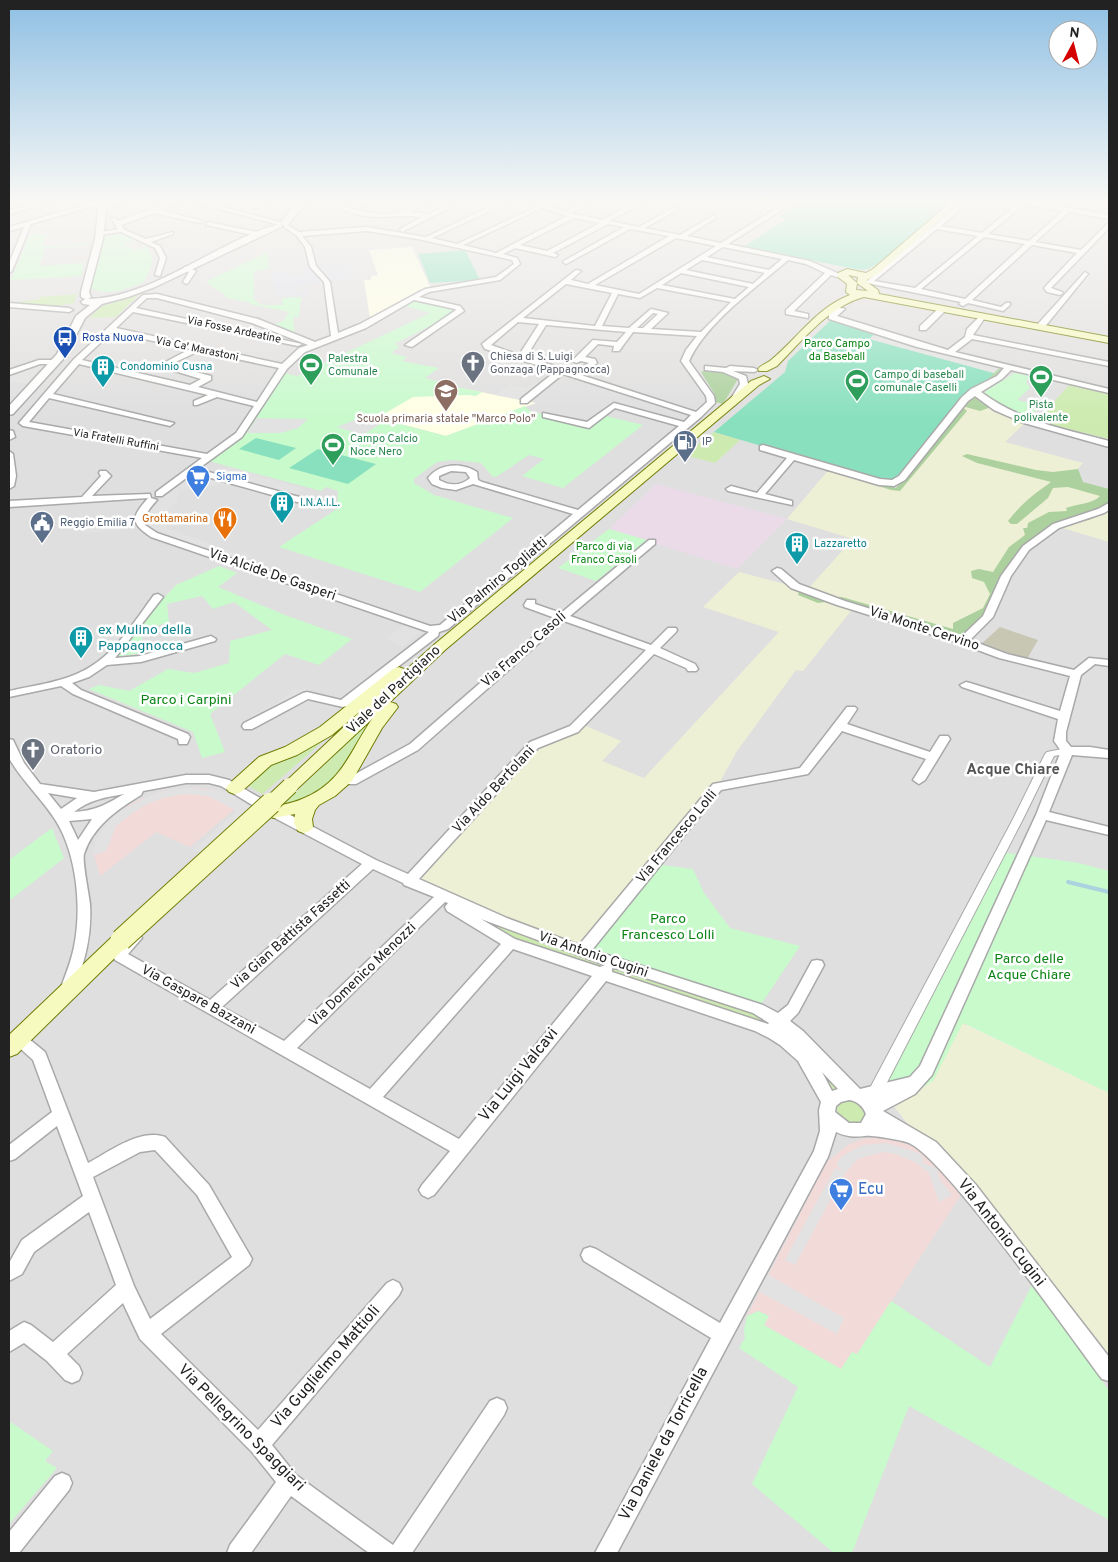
<svg xmlns="http://www.w3.org/2000/svg" width="1118" height="1562" font-family="Overpass,sans-serif">
<style>
.residential{fill:#e0dfdf}
.commercial{fill:#f2dad9}
.industrial{fill:#ebdbe8}
.education{fill:#ffffe5}
.construction{fill:#c7c7b4}
.farmland{fill:#eef0d5}
.grass{fill:#cdebb0}
.forest{fill:#add19e}
.park{fill:#c8facc}
.pitch{fill:#88e0be}
.parking{fill:#e2e2e2}
.plaza{fill:#dddde8}
.lines{fill:none;stroke-linecap:round;stroke-linejoin:round}
.stream{stroke:#aad3df;stroke-width:4}
.pedestrian-casing{stroke:#a9a9a9;stroke-width:2}
.minor-casing{stroke:#a9a9a9;stroke-width:3}
.tertiary-casing{stroke:#a9a9a9;stroke-width:3}
.secondary-casing{stroke:#707d05;stroke-width:2}
.pedestrian{fill:#fff;fill-rule:evenodd}
.minor{fill:#fff;fill-rule:evenodd}
.tertiary{fill:#fff;fill-rule:evenodd}
.secondary{fill:#f7fabf;fill-rule:evenodd}
.secondary-bridge-far1-casing{stroke:#707d05;stroke-width:18;stroke-linecap:butt}
.secondary-bridge-casing{stroke:#707d05;stroke-width:23;stroke-linecap:butt}
.secondary-bridge-far1{stroke:#f7fabf;stroke-width:16}
.secondary-bridge{stroke:#f7fabf;stroke-width:21}
.labels{text-anchor:middle;dominant-baseline:central;stroke-width:5;stroke-linejoin:round;paint-order:stroke}
.far-street-label{font-size:11px;fill:#222;stroke:#fff}
.far-transit-label{font-size:11px;fill:#164399;stroke:#fff;text-anchor:start}
.far-park-label{font-size:11px;fill:#0c8416;stroke:#fff}
.far-worship-label{font-size:11px;fill:#5b616d;stroke:#fff;text-anchor:start}
.far-leisure-label{font-size:11px;fill:#27864d;stroke:#fff;text-anchor:start}
.far-culture-label{font-size:11px;fill:#0d838f;stroke:#fff;text-anchor:start}
.far-education-label{font-size:11px;fill:#785e54;stroke:#fff}
.far-service-label{font-size:11px;fill:#4e5e75;stroke:#fff;text-anchor:start}
.far-shop-label{font-size:11px;fill:#366cbe;stroke:#fff;text-anchor:start}
.far-food-label{font-size:11px;fill:#c56008;stroke:#fff;text-anchor:end}
.street-label{font-size:14px;fill:#222;stroke:#fff}
.culture-label{font-size:14px;fill:#0d838f;stroke:#fff;text-anchor:start}
.park-label{font-size:14px;fill:#0c8416;stroke:#fff}
.worship-label{font-size:14px;fill:#5b616d;stroke:#fff;text-anchor:start}
.neighbourhood-label{font-size:15px;font-weight:bold;fill:#555;stroke:#fff}
.near-street-label{font-size:16px;fill:#222;stroke:#fff}
.near-shop-label{font-size:16px;fill:#366cbe;stroke:#fff;text-anchor:start}
</style>
<rect width="100%" height="100%" fill="#f2efe9"/>
<path class="residential" d="M 9,201 L 1109,201 L 1109,871 L 893,1105 L 1109,1381 L 1109,1553 L 9,1553 Z"/>
<path class="commercial" d="M 202,788 L 221,791 L 243,802 L 190,847 L 156,832 L 100,876 L 94,855 L 95,843 L 108,822 L 120,811 L 136,801 L 161,792 L 174,789 Z
M 880,1137 L 898,1139 L 928,1153 L 962,1193 L 857,1354 L 852,1353 L 841,1369 L 764,1325 L 768,1315 L 758,1311 L 747,1316 L 827,1162 L 849,1144 L 863,1139 Z"/>
<path class="industrial" d="M 656,484 L 787,519 L 737,569 L 609,529 Z"/>
<path class="education" d="M 412,247 L 430,287 L 419,290 L 370,318 L 364,280 L 371,280 L 371,276 L 378,275 L 369,250 Z
M 430,382 L 536,403 L 446,436 L 367,415 Z"/>
<path class="construction" d="M 1000,627 L 1038,640 L 1027,659 L 981,644 Z"/>
<path class="farmland" d="M 960,406 L 994,406 L 1027,421 L 1005,442 L 1083,463 L 1067,481 L 1109,493 L 1109,542 L 1056,526 L 1026,548 L 963,641 L 854,607 L 803,671 L 796,670 L 737,751 L 717,787 L 582,952 L 409,882 L 534,745 L 579,723 L 621,741 L 602,761 L 644,778 L 779,632 L 703,607 L 739,572 L 807,590 L 853,539 L 787,519 L 831,467 L 900,490 Z
M 962,1023 L 1109,1093 L 1109,1374 L 893,1105 L 933,1081 Z"/>
<path class="grass" d="M 137,293 L 139,295 L 116,317 L 89,318 L 101,307 Z
M 77,294 L 74,303 L 56,306 L 9,303 L 40,299 L 40,297 Z
M 1069,385 L 1109,394 L 1109,439 L 1037,421 Z
M 714,432 L 740,440 L 715,463 L 684,455 Z
M 401,674 L 266,791 L 262,794 L 250,787 L 253,777 Z
M 417,676 L 385,708 L 344,772 L 316,793 L 297,801 L 285,803 Z
M 409,882 L 502,922 L 758,1009 L 852,1094 L 833,1097 L 779,1036 L 510,943 Z
M 851,1100 L 860,1104 L 865,1111 L 864,1119 C 846,1136 821,1100 851,1100 Z"/>
<path class="forest" d="M 900,362 C 927,365 944,368 961,391 L 994,373 L 999,368 L 1007,371 L 1004,376 L 975,391 L 994,406 L 980,411 L 962,406 L 967,411 L 900,491 L 891,490 L 834,472 L 827,472 L 824,467 L 831,467 L 896,488 L 901,482 L 896,477 L 906,465 L 890,464 L 886,460 L 901,460 L 914,444 L 925,442 L 920,437 C 928,427 936,412 949,410 L 943,408 L 945,401 L 929,399 C 941,395 949,393 949,379 C 934,367 918,365 899,363 Z
M 706,370 C 718,371 728,372 738,379 L 723,404 L 716,402 L 714,393 L 701,372 Z
M 967,454 L 1036,470 L 1053,472 L 1078,469 L 1083,482 L 1109,489 L 1109,511 L 1089,520 L 1056,526 L 1026,548 L 988,617 L 963,641 L 833,601 L 818,603 L 798,595 L 799,590 L 827,598 L 842,597 L 953,629 L 953,623 L 983,608 L 990,594 L 984,582 L 972,578 L 971,571 L 979,569 L 993,572 L 1009,547 L 1025,535 L 1023,528 L 1027,528 L 1028,523 L 1049,512 L 1067,511 L 1066,508 C 1076,504 1093,504 1100,496 L 1068,487 L 1053,488 L 1048,498 L 1017,524 L 1011,524 L 1008,521 C 1021,504 1034,494 1051,482 L 977,463 L 962,456 Z"/>
<path class="park" d="M 120,233 L 134,240 L 123,245 L 135,250 L 146,246 C 157,257 150,270 144,282 C 130,288 101,299 89,285 C 95,270 104,251 101,234 Z
M 30,234 L 46,234 L 43,246 L 89,244 L 87,245 L 45,248 L 39,266 L 84,263 L 81,276 L 11,280 Z
M 268,252 L 269,269 L 254,271 L 254,299 L 261,305 L 282,305 L 282,298 L 301,297 L 299,317 L 293,317 L 295,334 L 275,324 L 283,321 L 289,312 L 254,305 L 248,302 L 227,298 C 222,289 211,290 207,281 Z
M 412,298 L 458,307 L 460,311 L 394,344 L 400,346 L 391,353 L 407,357 L 402,361 L 439,368 L 425,378 L 448,384 L 447,385 L 482,392 L 476,396 L 468,395 L 413,397 L 377,418 L 446,436 L 525,406 L 530,411 L 585,424 L 602,415 L 643,425 L 563,488 L 522,476 L 544,459 L 529,455 L 496,477 L 492,476 L 481,463 L 452,460 L 437,462 L 414,479 L 414,483 L 434,495 L 513,518 L 420,592 L 279,547 L 337,509 L 338,491 L 326,487 L 321,491 L 205,460 L 231,442 L 281,372 L 297,376 L 430,313 L 401,305 Z
M 1015,373 L 1029,376 L 1026,382 L 1030,388 L 1017,400 L 1041,406 L 1028,418 L 999,404 L 984,392 Z
M 609,529 L 647,540 L 596,581 L 558,568 Z
M 219,566 L 237,573 L 218,587 L 285,615 L 352,639 L 319,665 L 285,654 L 210,714 L 225,752 L 202,758 L 193,732 L 89,689 L 99,685 L 129,691 L 168,669 L 194,673 L 229,663 L 230,641 L 272,630 L 234,602 L 213,609 L 202,596 L 167,604 L 169,622 L 141,631 L 143,653 L 114,657 L 151,612 L 176,585 Z
M 52,828 L 64,858 L 9,901 L 9,860 Z
M 1001,852 L 1079,863 L 1109,871 L 1109,1093 L 963,1023 L 933,1081 L 893,1105 L 873,1109 Z
M 654,864 L 693,869 L 704,893 L 730,928 L 800,946 L 758,1009 L 582,952 Z
M 1033,1283 L 1109,1391 L 1109,1520 L 909,1406 L 852,1553 L 834,1553 L 752,1484 L 798,1387 L 739,1348 L 745,1338 L 744,1330 L 747,1316 L 758,1311 L 769,1316 L 764,1325 L 841,1369 L 852,1352 L 857,1354 L 891,1301 L 990,1367 Z
M 9,1421 L 53,1451 L 45,1461 L 57,1468 L 9,1524 Z"/>
<path class="pitch" d="M 801,201 L 819,201 L 824,205 L 822,201 L 946,201 C 940,215 882,262 868,269 C 864,270 860,270 856,269 L 743,247 L 787,219 L 779,217 Z
M 465,250 L 480,280 L 430,283 L 418,254 Z
M 832,319 L 876,333 L 870,339 L 994,373 L 894,479 L 885,480 L 826,463 L 825,465 L 714,432 L 785,372 L 788,361 Z
M 256,438 L 296,448 L 279,460 L 239,449 Z
M 318,449 L 376,464 L 348,484 L 289,468 Z"/>
<path class="parking" d="M 735,201 L 789,201 L 773,212 L 729,205 Z
M 876,333 L 913,346 L 999,368 L 994,373 L 869,339 Z
M 36,364 L 42,365 L 27,384 L 9,381 L 9,375 Z
M 534,382 L 542,384 L 521,400 L 495,395 L 510,384 L 527,388 Z
M 367,415 L 386,420 L 363,435 L 337,427 Z
M 257,418 L 308,419 L 298,428 L 281,433 L 247,433 Z
M 229,467 L 305,489 L 294,496 L 217,474 Z
M 206,476 L 234,483 L 179,491 L 177,503 L 168,510 L 167,528 L 240,555 L 244,553 L 251,555 L 241,563 L 155,534 L 144,526 L 145,511 L 149,505 L 156,506 L 157,502 L 190,477 Z
M 127,523 L 125,528 L 121,530 L 82,533 L 84,526 Z
M 403,626 L 408,626 L 422,630 L 403,646 L 386,639 Z
M 304,688 L 309,690 L 307,695 L 316,698 L 254,727 L 258,720 L 251,716 L 270,706 L 273,706 L 295,689 L 301,690 Z
M 189,788 L 221,791 L 232,795 L 252,808 L 201,853 L 193,850 L 237,811 L 208,796 L 185,794 L 163,798 L 145,805 L 131,814 L 116,826 L 106,851 L 94,855 L 95,843 L 99,835 L 108,822 L 120,811 L 149,796 L 174,789 Z
M 887,1143 L 919,1153 L 924,1158 L 922,1163 L 937,1168 L 940,1180 L 952,1195 L 939,1202 L 929,1173 L 915,1162 L 895,1154 L 882,1152 L 858,1159 L 845,1173 L 795,1265 L 785,1260 L 835,1168 L 843,1171 L 836,1165 L 842,1156 L 863,1145 Z
M 767,1274 L 844,1318 L 837,1334 L 758,1291 Z"/>
<path class="plaza" d="M 350,264 L 351,279 L 334,279 L 316,284 L 297,286 L 297,291 L 307,290 L 308,297 L 276,297 L 272,273 L 291,270 L 291,275 L 301,275 L 302,270 L 299,269 L 320,265 Z"/>
<g class="lines">
<path class="stream" d="M 1068,882 L 1109,892"/>
<defs>
<path id="pedestrian" d="M 1067,748 L 1070,749 L 1072,751 L 1070,753 L 1054,756 L 1023,819 L 880,1096 L 875,1097 L 870,1096 L 869,1092 L 870,1088 L 1013,819 L 1045,754 L 1047,752 Z"/>
<path id="minor" d="M 44,201 L 56,201 L 9,214 L 9,210 Z
M 121,201 L 131,201 L 117,207 L 114,205 Z
M 173,201 L 183,201 L 160,210 L 203,221 L 200,223 L 154,213 L 121,225 L 125,230 L 146,239 L 173,232 L 173,234 L 151,242 L 160,246 L 166,258 L 160,276 L 155,275 L 160,258 L 155,248 L 121,232 L 99,235 L 96,233 L 118,229 L 111,218 L 115,218 L 118,221 Z
M 189,201 L 201,201 L 283,223 L 280,225 Z
M 265,201 L 275,201 L 255,209 L 252,207 Z
M 362,201 L 370,202 L 352,209 C 366,212 381,216 396,213 C 408,210 417,201 430,201 L 410,212 L 428,214 L 446,206 L 451,207 L 402,232 L 400,229 L 422,217 C 397,214 366,222 342,209 Z
M 502,201 L 511,201 L 432,238 L 457,244 L 536,207 L 540,207 L 527,201 L 537,201 L 565,212 L 585,201 L 594,201 L 571,213 L 602,220 L 638,201 L 647,201 L 609,221 L 639,227 L 675,207 L 677,210 L 645,228 L 680,235 L 714,215 L 716,218 L 687,236 L 721,243 L 788,201 L 796,201 L 728,244 L 810,261 L 844,276 L 841,278 L 831,275 L 794,311 L 808,314 L 808,318 L 786,314 L 786,310 L 825,273 L 806,264 L 788,260 C 756,288 707,322 689,361 L 714,396 L 715,403 L 701,417 L 448,629 L 439,632 L 438,636 L 347,706 L 343,707 L 308,699 L 252,729 L 244,729 L 242,726 L 244,723 L 303,693 L 307,692 L 341,700 L 429,632 L 151,537 C 129,522 132,517 148,498 L 9,507 L 9,501 L 82,497 L 101,476 L 99,473 L 100,471 L 106,471 L 111,476 L 92,496 L 150,494 L 151,498 L 157,500 C 150,508 144,514 145,525 L 157,533 L 430,626 L 440,625 L 573,514 L 473,484 L 456,490 L 442,488 L 432,484 L 428,478 C 439,463 462,462 477,472 L 478,480 L 482,482 L 578,510 L 679,426 L 615,408 L 589,428 L 543,417 L 543,413 L 587,422 L 614,403 L 684,422 L 691,415 L 563,374 L 527,403 L 521,403 L 521,399 L 556,371 L 485,349 L 482,344 L 576,270 L 581,271 L 571,280 L 588,284 L 669,236 L 630,229 L 566,264 L 563,262 L 564,261 L 624,227 L 608,224 L 553,253 L 558,255 L 555,257 L 515,248 L 503,254 L 517,258 L 520,264 L 500,280 L 429,292 L 419,297 L 460,306 L 464,311 L 412,347 L 405,345 L 456,310 L 455,309 L 414,300 L 366,328 L 305,352 L 287,369 L 242,437 L 198,469 L 303,498 L 303,502 L 297,502 L 193,473 L 162,496 L 156,496 L 156,492 L 202,458 L 23,426 L 19,423 L 74,359 L 143,295 L 157,294 L 258,319 L 315,342 L 331,336 L 324,282 L 310,267 L 305,247 L 296,235 L 284,227 L 284,225 L 288,225 L 299,232 L 367,227 L 426,237 ZM 540,207 L 567,216 L 496,253 L 463,245 L 540,209 ZM 574,218 L 600,223 L 547,251 L 520,245 ZM 367,231 L 418,239 L 512,260 L 514,264 L 496,277 L 425,289 L 360,324 L 338,333 L 330,282 L 316,266 L 311,247 L 302,236 ZM 676,238 L 716,246 L 639,294 L 595,285 ZM 723,247 L 782,259 L 769,270 L 707,257 ZM 702,260 L 765,273 L 753,284 L 686,270 ZM 681,273 L 749,287 L 735,299 L 662,285 ZM 566,284 L 612,293 L 595,326 L 523,318 ZM 657,288 L 731,302 L 701,332 L 651,329 L 668,313 L 651,309 L 629,328 L 602,326 L 618,294 L 640,298 ZM 147,298 L 157,298 L 252,323 L 308,345 L 299,348 L 282,364 L 116,328 L 133,312 L 298,346 L 302,344 L 136,308 ZM 653,313 L 658,314 L 643,328 L 637,328 ZM 518,322 L 539,324 L 519,355 L 491,345 ZM 546,325 L 626,332 L 617,342 L 593,340 L 572,361 L 576,363 L 581,361 L 589,363 L 574,372 L 526,357 ZM 112,332 L 190,349 L 158,366 L 201,379 L 190,385 L 82,360 ZM 633,332 L 697,336 L 686,350 L 681,361 L 706,396 L 707,402 L 696,412 L 581,375 L 597,363 L 595,359 L 585,357 L 598,344 L 614,346 L 613,351 L 619,351 ZM 199,351 L 279,368 L 257,402 L 198,387 L 211,380 L 211,376 L 169,365 ZM 79,364 L 208,395 L 194,401 L 194,405 L 197,405 L 217,397 L 254,406 L 236,433 L 207,454 L 29,422 L 49,398 L 170,426 L 174,423 L 53,394 ZM 451,471 L 466,472 L 470,478 C 461,486 450,486 439,480 L 439,476 Z
M 963,201 L 970,201 L 941,226 L 982,233 L 1021,201 L 1031,201 L 1109,215 L 1109,219 L 1069,212 L 1035,242 L 1081,250 L 1107,224 L 1109,223 L 1109,228 L 1051,288 L 1062,292 L 1063,293 L 1060,295 L 1047,292 L 1044,288 L 1077,253 L 1032,245 L 972,300 L 1001,307 L 1006,303 L 1010,303 L 1010,305 L 1003,311 L 968,303 L 963,306 L 959,304 L 961,302 L 867,283 L 867,281 ZM 1025,204 L 1063,211 L 1029,241 L 988,234 ZM 937,229 L 978,236 L 915,288 L 874,281 ZM 984,237 L 1025,244 L 965,299 L 921,289 Z
M 102,202 L 104,205 L 90,207 L 31,224 L 12,271 L 9,273 L 9,263 L 24,227 L 9,231 L 9,227 L 88,204 Z
M 208,222 L 257,232 L 260,234 L 257,236 L 206,225 Z
M 184,267 L 188,267 L 196,271 L 188,283 L 186,284 L 183,282 L 189,272 L 184,269 Z
M 1085,272 L 1088,274 L 1087,275 L 1043,329 L 1037,329 L 1037,325 Z
M 9,303 L 69,308 L 73,310 L 69,312 L 9,307 Z
M 838,307 L 845,309 L 837,316 L 948,350 L 965,337 L 967,329 L 982,314 L 986,316 L 973,335 L 1109,362 L 1109,366 L 972,339 L 955,352 L 1109,389 L 1109,393 L 1011,370 L 1002,379 L 981,392 C 1020,421 1063,429 1109,441 L 1109,447 L 1024,423 L 994,410 L 975,396 L 968,401 L 905,480 L 894,486 L 879,485 L 794,460 L 765,494 L 792,501 L 792,505 L 728,491 L 726,489 L 731,486 L 757,493 L 787,458 L 760,450 L 760,446 L 763,445 L 880,479 L 892,480 L 899,476 L 962,397 L 971,389 L 997,376 L 1004,368 L 917,347 L 829,319 L 829,315 Z
M 940,307 L 947,309 L 926,330 L 920,330 L 920,326 Z
M 39,360 L 56,360 L 60,362 L 56,364 L 40,364 L 9,375 L 9,370 Z
M 705,366 L 726,368 L 730,366 L 754,368 L 758,370 L 754,372 L 733,371 L 746,376 L 748,384 L 735,405 L 732,405 L 728,403 L 740,384 L 739,379 L 723,372 L 705,370 Z
M 9,451 L 13,454 L 16,476 L 14,486 L 9,489 Z
M 1109,503 L 1109,510 L 1104,513 L 1059,528 L 1029,550 L 1011,576 L 993,617 L 970,640 L 1007,654 L 1074,670 L 1089,658 L 1109,660 L 1109,666 L 1095,664 L 1081,675 L 1066,732 L 1066,741 L 1071,747 L 1090,747 L 1109,750 L 1109,758 L 1072,755 L 1049,812 L 1109,827 L 1109,835 L 1046,820 L 932,1075 L 915,1094 L 883,1111 L 936,1142 L 976,1185 L 1109,1357 L 1109,1381 L 1102,1379 C 1074,1342 938,1148 906,1142 C 900,1140 872,1135 865,1136 C 854,1137 847,1137 836,1132 L 828,1157 L 617,1553 L 595,1553 L 711,1338 L 584,1261 L 581,1255 L 584,1249 L 590,1247 L 596,1249 L 720,1323 L 814,1151 L 820,1131 L 819,1110 L 821,1102 L 798,1061 L 780,1045 L 769,1038 L 755,1031 L 606,981 L 434,1195 L 428,1198 L 422,1195 L 419,1190 L 422,1185 L 450,1151 L 115,960 L 113,956 C 118,946 127,930 140,934 L 142,938 L 128,954 L 210,1000 L 362,864 L 269,815 L 221,786 L 209,783 L 186,783 L 143,791 L 141,795 C 118,809 93,826 84,854 C 82,861 89,894 90,904 C 92,935 85,961 74,990 L 72,994 L 67,996 L 62,994 L 60,990 C 65,976 71,962 74,947 C 82,908 77,855 56,821 C 43,800 25,784 12,763 L 9,758 L 9,739 L 13,740 L 24,763 L 40,784 L 94,792 L 186,775 L 209,775 L 229,780 L 279,809 L 376,860 L 408,874 L 530,742 L 570,726 L 646,650 L 564,621 L 418,750 L 356,784 L 348,784 L 346,781 L 348,778 L 410,744 L 555,618 L 525,607 L 524,605 L 527,600 L 535,600 L 535,604 L 561,613 L 649,540 L 655,540 L 655,544 L 570,616 L 651,645 L 668,628 L 676,628 L 677,630 L 676,632 L 660,648 L 695,664 L 698,669 L 696,671 L 688,671 L 686,668 L 654,654 L 578,732 L 538,748 L 419,879 L 507,918 L 579,945 L 713,784 L 800,768 L 847,707 L 855,707 L 857,709 L 847,724 L 930,752 L 940,736 L 948,736 L 950,739 L 925,780 L 919,784 L 913,780 L 926,759 L 842,731 L 808,774 L 721,790 L 592,950 L 763,1005 L 778,1013 L 788,1005 L 812,961 L 817,960 L 822,961 L 824,965 L 798,1013 L 790,1021 L 803,1031 L 860,1089 L 910,1077 L 920,1066 L 1036,815 L 1061,751 L 1054,741 L 1058,719 L 962,687 L 960,685 L 966,682 L 970,683 L 1060,711 L 1070,676 L 999,658 L 959,643 L 837,605 L 791,588 L 772,571 L 777,568 L 781,569 L 799,584 L 845,601 L 961,637 L 983,616 L 1001,576 L 1023,546 L 1053,524 L 1098,509 ZM 48,793 L 77,798 L 61,809 ZM 124,794 C 107,804 95,811 74,812 C 89,800 106,797 124,794 ZM 92,819 L 78,840 L 69,821 ZM 373,869 L 403,883 L 404,885 L 434,897 L 284,1041 L 222,1007 ZM 445,902 L 448,903 L 445,907 L 447,911 L 501,944 L 370,1089 L 297,1048 ZM 481,919 L 605,965 L 600,967 L 515,939 ZM 513,949 L 592,976 L 459,1139 L 383,1097 ZM 612,967 L 753,1013 L 769,1023 L 768,1024 L 612,972 ZM 822,1072 L 838,1089 L 832,1091 ZM 849,1100 C 857,1101 863,1106 866,1114 L 861,1123 L 849,1123 L 835,1112 L 836,1106 L 841,1102 Z
M 158,594 L 163,597 L 115,658 L 140,656 L 211,636 L 216,639 L 215,641 L 141,662 L 107,665 L 89,677 L 72,683 L 81,690 L 188,734 L 190,737 L 187,744 L 179,744 L 178,739 L 73,694 L 61,686 L 9,697 L 9,691 C 36,685 66,682 90,667 C 117,651 136,619 154,595 Z
M 18,1032 L 23,1034 L 45,1052 L 88,1163 C 109,1152 140,1128 165,1137 L 209,1185 L 252,1259 L 249,1265 L 161,1334 L 258,1430 L 387,1283 L 393,1280 L 399,1283 L 402,1289 L 399,1295 L 272,1445 L 296,1475 L 393,1545 L 490,1401 L 497,1398 L 504,1401 L 507,1408 L 504,1415 L 412,1553 L 369,1553 L 291,1496 L 251,1553 L 227,1553 L 230,1545 L 276,1482 L 252,1452 L 140,1339 L 123,1303 L 67,1354 L 79,1366 L 82,1373 L 79,1380 L 72,1383 L 65,1380 L 47,1361 L 24,1343 L 9,1352 L 9,1331 L 24,1322 L 31,1325 L 53,1342 L 116,1285 L 89,1212 L 34,1252 L 22,1274 L 9,1281 L 9,1263 L 22,1240 L 83,1196 L 57,1126 L 15,1159 L 9,1161 L 9,1145 L 52,1112 L 33,1060 L 13,1042 L 10,1038 L 13,1034 ZM 155,1150 L 197,1195 L 232,1257 L 150,1319 L 134,1286 L 93,1177 L 140,1152 Z
M 62,1473 L 69,1476 L 72,1483 L 69,1490 L 19,1553 L 9,1553 L 9,1532 L 55,1476 Z"/>
<path id="tertiary" d="M 99,201 L 107,201 L 103,239 L 89,292 L 91,297 L 88,299 C 153,298 217,241 279,224 L 283,226 L 155,287 L 128,297 L 102,304 L 85,318 L 65,357 L 13,414 L 9,415 L 9,406 L 57,354 L 76,316 L 90,305 L 83,304 L 81,302 L 85,299 L 81,297 L 81,292 L 95,239 Z
M 302,201 L 312,201 L 300,209 L 288,225 L 282,225 L 281,223 L 294,205 Z
M 9,430 L 13,431 L 15,437 L 9,440 Z"/>
<path id="secondary" d="M 952,201 L 962,201 L 879,273 L 867,280 L 867,282 L 878,290 L 879,294 L 1109,337 L 1109,343 L 864,297 C 829,306 801,342 777,366 L 767,371 L 759,371 L 758,369 C 761,365 766,364 771,360 C 797,339 817,307 850,295 L 846,292 L 847,284 L 838,277 L 838,273 L 847,269 L 866,273 L 873,269 ZM 848,275 L 858,277 L 857,283 L 868,291 L 856,290 L 857,283 Z
M 764,376 L 770,379 L 759,385 L 445,650 L 390,702 L 396,704 L 398,707 L 382,728 L 352,781 L 335,796 L 319,805 L 315,810 L 312,819 L 313,827 L 310,831 L 304,833 L 298,831 L 294,823 L 295,814 L 274,818 L 268,816 L 265,812 L 268,808 C 279,805 291,804 302,799 C 342,783 349,753 372,719 L 296,790 L 290,792 L 284,790 L 281,786 L 364,708 L 332,735 L 297,755 L 271,765 L 241,792 L 235,794 L 229,792 L 226,788 L 229,784 L 259,757 L 285,747 L 320,727 L 393,669 L 399,667 L 406,670 L 435,644 L 751,381 Z
M 121,933 L 128,935 L 131,940 L 128,945 L 17,1054 L 9,1057 L 9,1035 L 114,935 Z"/>
</defs>
<use href="#pedestrian" class="pedestrian-casing"/>
<use href="#minor" class="minor-casing"/>
<use href="#tertiary" class="tertiary-casing"/>
<use href="#secondary" class="secondary-casing"/>
<use href="#pedestrian" class="pedestrian"/>
<use href="#minor" class="minor"/>
<use href="#tertiary" class="tertiary"/>
<use href="#secondary" class="secondary"/>
<defs>
<path id="secondary-bridge-far1" d="M 270,805 L 290,786"/>
<path id="secondary-bridge" d="M 121,940 L 271,803"/>
</defs>
<use href="#secondary-bridge-far1" class="secondary-bridge-far1-casing"/>
<use href="#secondary-bridge" class="secondary-bridge-casing"/>
<use href="#secondary-bridge-far1" class="secondary-bridge-far1"/>
<use href="#secondary-bridge" class="secondary-bridge"/>
</g>
<linearGradient id="sky" x2="0" y2="1"><stop stop-color="#8fc0e4"/><stop offset="0.48" stop-color="#f9f8f5"/><stop offset="1" stop-color="#f9f8f5" stop-opacity="0"/></linearGradient>
<rect width="1118" height="420" fill="url(#sky)"/>
<defs>
<symbol id="bus-pin" viewBox="-11 -11 22 30"><path d="M0 17L-7.5 6A9.5 9.5 0 1 1 7.5 6Z" fill="#1a4fb4" stroke="#fff"/><path d="M-5-6H5V4H4V6H2V4H-2V6H-4V4H-5ZM-3.5-4V0h7V-4ZM-3.5 1.2v1.5H-2V1.2ZM2 1.2v1.5H3.5V1.2Z" fill="#fff"/></symbol>
<symbol id="church-pin" viewBox="-11 -11 22 30"><path d="M0 17L-7.5 6A9.5 9.5 0 1 1 7.5 6Z" fill="#6b7280" stroke="#fff"/><path d="M-1.2-6h2.4v3.5h3.3v2.4h-3.3V6h-2.4V-.1h-3.3v-2.4h3.3Z" fill="#fff"/></symbol>
<symbol id="stadium-pin" viewBox="-11 -11 22 30"><path d="M0 17L-7.5 6A9.5 9.5 0 1 1 7.5 6Z" fill="#2e9e5b" stroke="#fff"/><path d="M0-5a6.5 5 0 1 0 0 10a6.5 5 0 1 0 0-10ZM-3.5-1.8h7v3.6h-7Z" fill="#fff"/></symbol>
<symbol id="building-pin" viewBox="-11 -11 22 30"><path d="M0 17L-7.5 6A9.5 9.5 0 1 1 7.5 6Z" fill="#0f9aa8" stroke="#fff"/><path d="M-4-6H4V6H1V3H-1V6H-4ZM-2.5-4.3h1.7v1.8h-1.7ZM.8-4.3h1.7v1.8H.8ZM-2.5-1h1.7V.8h-1.7ZM.8-1h1.7V.8H.8Z" fill="#fff"/></symbol>
<symbol id="school-pin" viewBox="-11 -11 22 30"><path d="M0 17L-7.5 6A9.5 9.5 0 1 1 7.5 6Z" fill="#8d6e63" stroke="#fff"/><path d="M0-5L7-2L0 1L-7-2ZM-4 1L0 2.5L4 1V4Q0 6-4 4Z" fill="#fff"/></symbol>
<symbol id="fuel-pin" viewBox="-11 -11 22 30"><path d="M0 17L-7.5 6A9.5 9.5 0 1 1 7.5 6Z" fill="#5c6f8a" stroke="#fff"/><path d="M-5.5-6h7V0h2V4h1.3V-2.5L3-4.5l.8-.8L6-3V5H2.5V1h-1V6h-7ZM-4.2-4.7v3.2H.2V-4.7Z" fill="#fff"/></symbol>
<symbol id="supermarket-pin" viewBox="-11 -11 22 30"><path d="M0 17L-7.5 6A9.5 9.5 0 1 1 7.5 6Z" fill="#3f7fe0" stroke="#fff"/><path d="M-6-5.5h2.5l.6 2H6L4.5 2H-2.5L-4.4-4H-6ZM-1.5 3.2a1.3 1.3 0 1 0 .1 0ZM3 3.2a1.3 1.3 0 1 0 .1 0Z" fill="#fff"/></symbol>
<symbol id="restaurant-pin" viewBox="-11 -11 22 30"><path d="M0 17L-7.5 6A9.5 9.5 0 1 1 7.5 6Z" fill="#e8710a" stroke="#fff"/><path d="M-5-6h1v4h1v-4h1v4h1v-4h1v5L-1.5 .5V6h-2V.5L-5-1ZM5-6V6H3V1.5H1.5Q1.5-4 5-6Z" fill="#fff"/></symbol>
<symbol id="civic-pin" viewBox="-11 -11 22 30"><path d="M0 17L-7.5 6A9.5 9.5 0 1 1 7.5 6Z" fill="#5c6f8a" stroke="#fff"/><path d="M-.6-6.5H3V-4.5H.6V-3L4-1V1h2V6H-6V1h2V-1L-.6-3ZM-1.2 2.5V6h2.4V2.5Z" fill="#fff"/></symbol>
</defs>
<g fill-rule="evenodd">
<use href="#bus-pin" x="51" y="324" width="28" height="38"/>
<use href="#church-pin" x="459" y="349" width="28" height="38"/>
<use href="#stadium-pin" x="297" y="351" width="28" height="38"/>
<use href="#building-pin" x="89" y="353" width="28" height="38"/>
<use href="#stadium-pin" x="1027" y="363" width="28" height="38"/>
<use href="#stadium-pin" x="843" y="367" width="28" height="38"/>
<use href="#school-pin" x="432" y="377" width="28" height="38"/>
<use href="#fuel-pin" x="671" y="428" width="28" height="38"/>
<use href="#stadium-pin" x="319" y="431" width="28" height="38"/>
<use href="#supermarket-pin" x="184" y="463" width="28" height="38"/>
<use href="#building-pin" x="268" y="489" width="28" height="38"/>
<use href="#restaurant-pin" x="211" y="505" width="28" height="38"/>
<use href="#civic-pin" x="28" y="509" width="28" height="38"/>
<use href="#building-pin" x="783" y="530" width="28" height="38"/>
<use href="#building-pin" x="67" y="624" width="28" height="38"/>
<use href="#church-pin" x="19" y="736" width="28" height="38"/>
<use href="#supermarket-pin" x="827" y="1176" width="28" height="38"/>
</g>
<g class="labels">
<g class="far-street-label">
<text transform="translate(234 330) rotate(12)">Via Fosse Ardeatine</text>
<text transform="translate(197 349) rotate(12)">Via Ca' Marastoni</text>
<text transform="translate(116 440) rotate(10)">Via Fratelli Ruffini</text>
</g>
<g class="far-transit-label">
<text x="82" y="338">Rosta Nuova</text>
</g>
<g class="far-park-label">
<text x="837" y="344">Parco Campo<tspan x="837" dy="13">da Baseball</tspan></text>
<text x="604" y="547">Parco di via<tspan x="604" dy="13">Franco Casoli</tspan></text>
</g>
<g class="far-worship-label">
<text x="490" y="357">Chiesa di S. Luigi<tspan x="490" dy="13">Gonzaga (Pappagnocca)</tspan></text>
</g>
<g class="far-leisure-label">
<text x="328" y="359">Palestra<tspan x="328" dy="13">Comunale</tspan></text>
<text x="874" y="375">Campo di baseball<tspan x="874" dy="13">comunale Caselli</tspan></text>
<text x="1041" y="405" text-anchor="middle">Pista<tspan x="1041" dy="13">polivalente</tspan></text>
<text x="350" y="439">Campo Calcio<tspan x="350" dy="13">Noce Nero</tspan></text>
</g>
<g class="far-culture-label">
<text x="120" y="367">Condominio Cusna</text>
<text x="300" y="503">I.N.A.I.L.</text>
<text x="814" y="544">Lazzaretto</text>
</g>
<g class="far-education-label">
<text x="446" y="419">Scuola primaria statale "Marco Polo"</text>
</g>
<g class="far-service-label">
<text x="702" y="442">IP</text>
<text x="60" y="523">Reggio Emilia 7</text>
</g>
<g class="far-shop-label">
<text x="216" y="477">Sigma</text>
</g>
<g class="far-food-label">
<text x="208" y="519">Grottamarina</text>
</g>
<g class="street-label">
<text transform="translate(272 575) rotate(19)">Via Alcide De Gasperi</text>
<text transform="translate(498 581) rotate(-40)">Via Palmiro Togliatti</text>
<text transform="translate(924 629) rotate(18)">Via Monte Cervino</text>
<text transform="translate(524 650) rotate(-41)">Via Franco Casoli</text>
<text transform="translate(394 690) rotate(-43)">Viale del Partigiano</text>
<text transform="translate(494 790) rotate(-47)">Via Aldo Bertolani</text>
<text transform="translate(677 837) rotate(-50)">Via Francesco Lolli</text>
<text transform="translate(291 935) rotate(-42)">Via Gian Battista Fassetti</text>
<text transform="translate(593 955) rotate(19)">Via Antonio Cugini</text>
<text transform="translate(363 975) rotate(-44)">Via Domenico Menozzi</text>
<text transform="translate(198 1000) rotate(29)">Via Gaspare Bazzani</text>
</g>
<g class="culture-label">
<text x="98" y="630">ex Mulino della<tspan x="98" dy="16">Pappagnocca</tspan></text>
</g>
<g class="park-label">
<text x="186" y="700">Parco i Carpini</text>
<text x="668" y="919">Parco<tspan x="668" dy="16">Francesco Lolli</tspan></text>
<text x="1029" y="959">Parco delle<tspan x="1029" dy="16">Acque Chiare</tspan></text>
</g>
<g class="worship-label">
<text x="50" y="750">Oratorio</text>
</g>
<g class="neighbourhood-label">
<text x="1013" y="770">Acque Chiare</text>
</g>
<g class="near-street-label">
<text transform="translate(519 1075) rotate(-51)">Via Luigi Valcavi</text>
<text transform="translate(1001 1233) rotate(52)">Via Antonio Cugini</text>
<text transform="translate(326 1367) rotate(-49)">Via Guglielmo Mattioli</text>
<text transform="translate(241 1428) rotate(45)">Via Pellegrino Spaggiari</text>
<text transform="translate(664 1444) rotate(-62)">Via Daniele da Torricella</text>
</g>
<g class="near-shop-label">
<text x="858" y="1190">Ecu</text>
</g>
</g>
<rect width="1118" height="1562" fill="none" stroke="#222222" stroke-width="20"/>
<g transform="translate(1073 45) rotate(7)"><circle r="24" fill="#ffffff" stroke="#a7a7a7"/>
<path d="M0-4L9 19L0 12L-9 19Z" fill="#d40000"/>
<text y="-8" font-size="14" font-weight="bold" text-anchor="middle" fill="#222222">N</text>
</g>
</svg>
